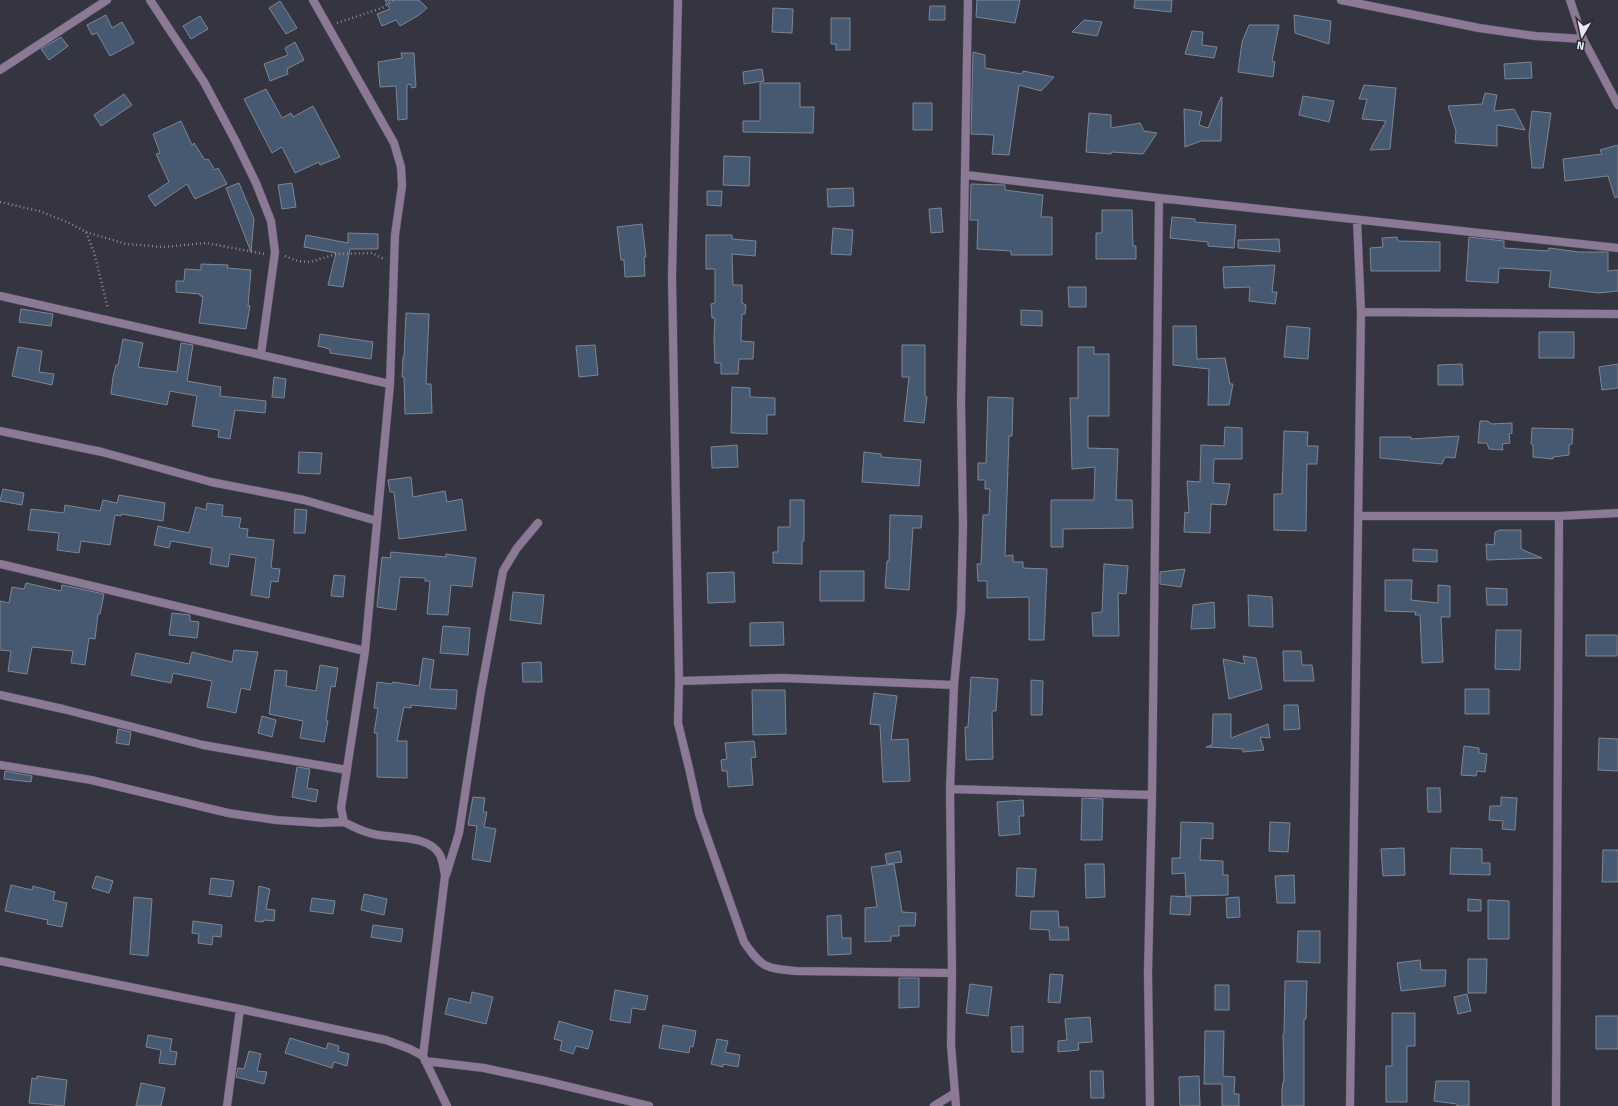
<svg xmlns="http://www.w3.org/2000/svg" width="1618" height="1106" font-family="'Fira Sans',sans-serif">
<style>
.building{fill:#475871;stroke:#7d8693}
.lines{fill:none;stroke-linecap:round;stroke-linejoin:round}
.minor-casing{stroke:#52515d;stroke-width:9}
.path{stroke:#8c8b96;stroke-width:2.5;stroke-dasharray:1 3;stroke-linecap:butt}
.minor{stroke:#8c7996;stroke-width:8}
</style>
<rect width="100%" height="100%" fill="#353441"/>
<path class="building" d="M 385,0 L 419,0 L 427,8 L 419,15 L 400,26 L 396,20 L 382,26 L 377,14 L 390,9 Z
M 977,0 L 1020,0 L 1015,23 L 976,17 Z
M 1135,0 L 1172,0 L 1171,12 L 1134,8 Z
M 280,1 L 297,28 L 286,34 L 269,8 Z
M 930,6 L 945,6 L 945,20 L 929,20 Z
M 773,8 L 793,9 L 792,33 L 772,32 Z
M 106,15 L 112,28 L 122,22 L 134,43 L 110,56 L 97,33 L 92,35 L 87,25 Z
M 1294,15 L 1331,21 L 1329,44 L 1295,33 Z
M 200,16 L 208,29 L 191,39 L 183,26 Z
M 831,18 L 850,18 L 850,50 L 836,50 L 836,44 L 831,44 Z
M 1084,20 L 1102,22 L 1097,36 L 1072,32 Z
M 1249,25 L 1279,25 L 1272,61 L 1275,62 L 1273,77 L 1238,72 L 1242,42 Z
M 1192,31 L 1203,32 L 1202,45 L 1217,47 L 1214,58 L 1185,54 Z
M 61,37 L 68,46 L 49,60 L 41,49 Z
M 295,42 L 304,60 L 287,69 L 288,74 L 270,81 L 264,64 L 288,55 L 285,48 Z
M 973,52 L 985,55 L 985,68 L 1022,74 L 1023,71 L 1054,77 L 1041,91 L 1019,85 L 1009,155 L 992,154 L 994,135 L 971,134 Z
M 401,53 L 414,53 L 416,87 L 412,88 L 410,84 L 407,85 L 407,119 L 398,120 L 396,86 L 380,87 L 378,62 L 402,58 Z
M 1531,62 L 1532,78 L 1505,79 L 1504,64 Z
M 762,69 L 764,81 L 744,84 L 743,72 Z
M 760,83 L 800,83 L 800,107 L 814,107 L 813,133 L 743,132 L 743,121 L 760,121 Z
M 1364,85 L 1396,88 L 1390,149 L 1370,150 L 1386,121 L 1362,119 L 1367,99 L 1359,99 Z
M 266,89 L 282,118 L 291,113 L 293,117 L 313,106 L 340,157 L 320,165 L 319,162 L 295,173 L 282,147 L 272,153 L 244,99 Z
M 1485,93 L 1497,95 L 1494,111 L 1514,109 L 1525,130 L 1497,125 L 1497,146 L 1455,143 L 1456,131 L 1448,106 L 1482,104 Z
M 124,94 L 132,105 L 101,126 L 94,115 Z
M 1303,96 L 1334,101 L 1329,122 L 1299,115 Z
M 1221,97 L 1222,97 L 1221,141 L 1201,141 L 1185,147 L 1184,109 L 1202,112 L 1199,125 L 1208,128 Z
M 913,103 L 932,103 L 932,130 L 913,130 Z
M 1532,111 L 1551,113 L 1543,168 L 1532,168 L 1529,136 Z
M 1089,113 L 1111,115 L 1111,128 L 1140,123 L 1144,131 L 1157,133 L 1143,154 L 1111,152 L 1111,154 L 1086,152 Z
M 181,121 L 192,145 L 194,143 L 205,160 L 208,159 L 215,170 L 218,168 L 227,184 L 195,199 L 187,184 L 155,206 L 148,196 L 169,182 L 156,154 L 160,153 L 153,134 Z
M 1618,145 L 1618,197 L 1615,198 L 1608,176 L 1565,181 L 1563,159 L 1602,154 L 1600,150 Z
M 724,156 L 750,157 L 749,186 L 723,185 Z
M 239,183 L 254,219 L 251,252 L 226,188 Z
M 292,183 L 296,207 L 282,209 L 278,185 Z
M 971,184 L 1005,185 L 1005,190 L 1043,195 L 1041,217 L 1052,217 L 1052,255 L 1011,255 L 1011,251 L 977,249 L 978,220 L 970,220 Z
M 853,188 L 854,206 L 828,207 L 827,189 Z
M 707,191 L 722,191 L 721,206 L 707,205 Z
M 941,208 L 943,232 L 931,233 L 929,209 Z
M 1102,210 L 1132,210 L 1133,246 L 1136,246 L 1136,259 L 1096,259 L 1096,233 L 1102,233 Z
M 1172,217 L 1195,219 L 1195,222 L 1236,225 L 1234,248 L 1208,246 L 1208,242 L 1170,238 Z
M 642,224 L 646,257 L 644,257 L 645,276 L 625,277 L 624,260 L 621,260 L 617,227 Z
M 833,228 L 853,230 L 851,255 L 831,254 Z
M 348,233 L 378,234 L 378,249 L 350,249 L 343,287 L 328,285 L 336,253 L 304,247 L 306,235 L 348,243 Z
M 706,235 L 732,235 L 732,239 L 756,241 L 755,256 L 732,254 L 733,285 L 742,285 L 742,303 L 746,305 L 745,314 L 742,314 L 741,341 L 754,342 L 753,359 L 739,359 L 738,374 L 721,374 L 721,363 L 715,363 L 714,339 L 715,318 L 712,318 L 711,304 L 715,303 L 715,269 L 706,269 Z
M 1397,237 L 1398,241 L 1440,242 L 1440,271 L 1371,271 L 1370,248 L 1383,247 L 1382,238 Z
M 1469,237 L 1504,241 L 1504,248 L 1548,251 L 1549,248 L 1579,252 L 1608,252 L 1608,271 L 1618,270 L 1618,291 L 1598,293 L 1549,287 L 1551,271 L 1499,268 L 1498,283 L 1466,281 Z
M 1279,239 L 1280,252 L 1238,248 L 1238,240 Z
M 201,264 L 228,265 L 227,268 L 251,270 L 248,306 L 250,306 L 246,329 L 199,323 L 203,296 L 200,296 L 200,294 L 176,292 L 176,281 L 184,281 L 185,269 L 201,270 Z
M 1275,265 L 1272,292 L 1277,292 L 1275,304 L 1249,301 L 1250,287 L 1224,288 L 1223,267 Z
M 1068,287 L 1086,287 L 1086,307 L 1069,307 Z
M 21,309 L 53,314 L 51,326 L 19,322 Z
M 1021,310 L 1042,311 L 1042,326 L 1021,325 Z
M 406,313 L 429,314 L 426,384 L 431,384 L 432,413 L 405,414 L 404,377 L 402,377 L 403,357 L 404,357 Z
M 1173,326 L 1196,326 L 1197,359 L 1225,358 L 1230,384 L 1233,384 L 1229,405 L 1208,405 L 1209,369 L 1173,365 Z
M 1287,326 L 1310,328 L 1308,359 L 1284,357 Z
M 1539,332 L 1574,332 L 1574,358 L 1539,358 Z
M 320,334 L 373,342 L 371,359 L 330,353 L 330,349 L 318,346 Z
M 123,339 L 143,343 L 138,367 L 177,372 L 181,343 L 193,345 L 187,381 L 221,387 L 220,396 L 266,401 L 265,413 L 235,410 L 230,439 L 218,437 L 219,430 L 192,426 L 197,396 L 170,391 L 167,405 L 111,394 L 113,377 L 116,365 L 118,365 Z
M 595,345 L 598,375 L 579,377 L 576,346 Z
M 902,345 L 925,345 L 925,396 L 927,397 L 924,423 L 904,421 L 909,377 L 902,377 Z
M 18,347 L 42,351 L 39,372 L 54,374 L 52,385 L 12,376 Z
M 1078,347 L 1094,347 L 1094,354 L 1109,354 L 1109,416 L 1088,416 L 1088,448 L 1118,449 L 1116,500 L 1132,500 L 1133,528 L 1063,529 L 1063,547 L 1051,547 L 1051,500 L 1094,500 L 1095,467 L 1072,469 L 1070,398 L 1078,398 Z
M 1462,364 L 1463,385 L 1438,385 L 1438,365 Z
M 1618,364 L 1618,388 L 1602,390 L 1599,367 Z
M 274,377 L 286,379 L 284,398 L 272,397 Z
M 732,387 L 750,388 L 750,397 L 775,398 L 775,415 L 767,415 L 767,434 L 731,433 Z
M 988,397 L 1013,398 L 1012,436 L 1009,436 L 1005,556 L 1013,555 L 1013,562 L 1023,562 L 1023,568 L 1047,569 L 1044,640 L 1029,640 L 1029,597 L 987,598 L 987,581 L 978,581 L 977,564 L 981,564 L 983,515 L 989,515 L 990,489 L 985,489 L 985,480 L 978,480 L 978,463 L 986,463 Z
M 1480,421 L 1488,421 L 1491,424 L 1512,423 L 1512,433 L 1509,434 L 1510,443 L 1502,444 L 1503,450 L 1489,449 L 1487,443 L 1478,443 Z
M 1225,427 L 1242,428 L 1242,459 L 1214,459 L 1213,483 L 1230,484 L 1226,505 L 1211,504 L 1210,533 L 1184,532 L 1185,512 L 1189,513 L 1187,481 L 1200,482 L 1201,445 L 1224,446 Z
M 1532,428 L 1573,429 L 1572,444 L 1569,445 L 1569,455 L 1553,457 L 1553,459 L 1533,457 L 1533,445 L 1531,444 Z
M 1284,431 L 1308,432 L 1307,446 L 1318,446 L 1317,464 L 1307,464 L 1306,531 L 1274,530 L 1274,494 L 1282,494 Z
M 1459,436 L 1455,458 L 1445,457 L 1442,464 L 1380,458 L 1380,437 L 1411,437 L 1411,439 Z
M 737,445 L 738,467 L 712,468 L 711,447 Z
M 299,452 L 322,453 L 320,474 L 298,473 Z
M 864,452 L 881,454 L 881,457 L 921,460 L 919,486 L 862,482 Z
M 411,477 L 413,497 L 445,491 L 447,502 L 462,499 L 466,530 L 399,539 L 394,492 L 390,492 L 388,480 Z
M 3,489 L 24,493 L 22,505 L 0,501 Z
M 119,495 L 165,503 L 163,521 L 122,514 L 121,516 L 115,515 L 110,545 L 81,541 L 79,553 L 57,550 L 59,533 L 28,530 L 31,509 L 64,513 L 65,505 L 100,511 L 103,500 L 117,503 Z
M 790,500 L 804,500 L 804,541 L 802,541 L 802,564 L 773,563 L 773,552 L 778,552 L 778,527 L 790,527 Z
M 207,503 L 223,505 L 222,516 L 241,518 L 239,528 L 248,529 L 247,537 L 274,540 L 271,568 L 280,569 L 278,582 L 271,581 L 269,598 L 251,595 L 256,558 L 230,554 L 228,567 L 210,564 L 212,548 L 171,541 L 169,548 L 154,545 L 158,526 L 189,533 L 196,507 L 206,510 Z
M 295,509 L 307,510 L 305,533 L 294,533 Z
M 890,515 L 922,516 L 921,528 L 913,528 L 909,590 L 885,588 L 887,561 L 889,561 Z
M 1500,530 L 1521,530 L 1521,549 L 1542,558 L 1487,560 L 1486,544 L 1494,545 L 1495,532 Z
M 1413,549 L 1437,550 L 1437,562 L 1413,561 Z
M 391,552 L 446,557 L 446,554 L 476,558 L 472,587 L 451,585 L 448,615 L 427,614 L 430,581 L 425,581 L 425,578 L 400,577 L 396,610 L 377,607 L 382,557 L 390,558 Z
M 1104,564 L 1128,566 L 1126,594 L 1118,593 L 1119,636 L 1093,636 L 1092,613 L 1102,612 Z
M 1185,569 L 1181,587 L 1160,584 L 1160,572 Z
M 820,571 L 864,571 L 864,601 L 820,601 Z
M 734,572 L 735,602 L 708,603 L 707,573 Z
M 334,575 L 345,576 L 343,597 L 331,596 Z
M 1385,580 L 1412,580 L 1411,600 L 1438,603 L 1438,585 L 1450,586 L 1450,617 L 1441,617 L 1443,662 L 1422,663 L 1420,615 L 1415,615 L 1416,612 L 1385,611 Z
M 26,583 L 61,591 L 62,585 L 104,594 L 100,614 L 98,614 L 95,639 L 89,638 L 85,665 L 71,663 L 73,651 L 32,647 L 27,674 L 8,671 L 11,651 L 0,650 L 0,601 L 9,603 L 12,587 L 24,589 Z
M 1486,588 L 1507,589 L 1507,605 L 1487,605 Z
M 513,592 L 544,595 L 541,624 L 510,620 Z
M 1248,595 L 1272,597 L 1273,627 L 1249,626 Z
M 1214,602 L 1215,628 L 1191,629 L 1193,605 Z
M 172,613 L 190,615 L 190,621 L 199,622 L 197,638 L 169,635 Z
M 783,622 L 784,645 L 750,646 L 750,623 Z
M 443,626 L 470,628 L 468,655 L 440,653 Z
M 1496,630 L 1521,630 L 1520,670 L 1495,669 Z
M 1586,635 L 1617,635 L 1617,656 L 1586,656 Z
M 234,650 L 258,652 L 250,690 L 241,688 L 236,713 L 207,707 L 212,681 L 173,673 L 171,683 L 131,675 L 136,653 L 189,664 L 192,652 L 232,662 Z
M 1283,651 L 1301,651 L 1302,665 L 1312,665 L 1314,681 L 1284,681 Z
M 1243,656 L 1256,658 L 1262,689 L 1229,699 L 1223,659 L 1245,664 Z
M 423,658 L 434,660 L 430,689 L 457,690 L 456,709 L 411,705 L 411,708 L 404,707 L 397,741 L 407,741 L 407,778 L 377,777 L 377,733 L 374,733 L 378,708 L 374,708 L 377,682 L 392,684 L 393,682 L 419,686 Z
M 541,662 L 542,682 L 523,682 L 522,663 Z
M 320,665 L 338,668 L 335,687 L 331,686 L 326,720 L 328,721 L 324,742 L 300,738 L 303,721 L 269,714 L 275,670 L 287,671 L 286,686 L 316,691 Z
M 971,677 L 998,679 L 996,711 L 992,711 L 993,759 L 966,760 L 965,727 L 968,727 Z
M 1031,680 L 1043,681 L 1042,715 L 1031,715 Z
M 1465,689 L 1489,689 L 1489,714 L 1465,714 Z
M 752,690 L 785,690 L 786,734 L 753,735 Z
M 874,693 L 897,696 L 891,740 L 908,739 L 910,781 L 883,782 L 880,725 L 870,724 Z
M 1284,705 L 1298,705 L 1300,729 L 1284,730 Z
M 1213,714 L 1231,714 L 1231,738 L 1268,724 L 1270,738 L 1260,737 L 1264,750 L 1243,752 L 1243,749 L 1206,747 L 1212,745 Z
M 262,716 L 276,720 L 272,737 L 258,733 Z
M 118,729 L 131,732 L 129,745 L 116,743 Z
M 1599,738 L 1618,739 L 1618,771 L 1598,770 Z
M 754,741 L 756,757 L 751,758 L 753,785 L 728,787 L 727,771 L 722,771 L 721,760 L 727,759 L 725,743 Z
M 1464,746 L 1479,748 L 1479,753 L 1487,754 L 1485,772 L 1477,771 L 1476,776 L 1461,775 Z
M 297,767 L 310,769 L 307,788 L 318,790 L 316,802 L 292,797 Z
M 5,771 L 32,776 L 31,782 L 4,779 Z
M 1427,788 L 1440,788 L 1441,812 L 1428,812 Z
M 473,797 L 485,798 L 483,812 L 487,812 L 484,827 L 496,829 L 490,862 L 472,859 L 477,826 L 468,825 Z
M 1501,797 L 1517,798 L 1515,830 L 1502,829 L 1503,821 L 1489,820 L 1490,806 L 1501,806 Z
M 1082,798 L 1103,799 L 1102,840 L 1081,840 Z
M 1023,800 L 1024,816 L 1019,816 L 1020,834 L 999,836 L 997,802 Z
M 1181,822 L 1213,823 L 1213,839 L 1201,838 L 1200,860 L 1223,861 L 1223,875 L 1228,875 L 1228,895 L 1186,896 L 1185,873 L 1172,874 L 1172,858 L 1180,858 Z
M 1270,822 L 1290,823 L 1288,852 L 1269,851 Z
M 1404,848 L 1405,875 L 1383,876 L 1381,849 Z
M 1451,848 L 1482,849 L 1482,863 L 1490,863 L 1490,875 L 1450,874 Z
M 1603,850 L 1618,850 L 1618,882 L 1602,882 Z
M 900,851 L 902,862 L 887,864 L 885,854 Z
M 894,864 L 902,912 L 916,913 L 915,926 L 899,926 L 899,936 L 891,936 L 891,941 L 865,942 L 865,908 L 877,907 L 871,867 Z
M 1085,864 L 1104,864 L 1105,897 L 1086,898 Z
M 1017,868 L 1036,869 L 1034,897 L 1016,896 Z
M 1294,875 L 1295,903 L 1277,903 L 1275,876 Z
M 96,876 L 113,881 L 109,893 L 92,888 Z
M 211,878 L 234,881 L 231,897 L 209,894 Z
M 11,885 L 32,890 L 33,886 L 55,892 L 53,900 L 67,903 L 62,927 L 47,924 L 48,920 L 5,911 Z
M 259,886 L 270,889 L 266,909 L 275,910 L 274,921 L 264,920 L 263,922 L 255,921 Z
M 364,894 L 387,899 L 384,915 L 361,910 Z
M 1171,896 L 1191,897 L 1190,915 L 1170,914 Z
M 134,897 L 152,899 L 148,956 L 130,954 Z
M 1239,897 L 1240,917 L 1227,918 L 1226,898 Z
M 312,898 L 335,901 L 333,914 L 310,911 Z
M 1468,899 L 1481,900 L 1481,911 L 1468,911 Z
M 1488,900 L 1509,901 L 1509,939 L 1488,939 Z
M 1031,911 L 1058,911 L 1059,927 L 1068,927 L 1069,940 L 1050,940 L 1049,930 L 1030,929 Z
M 841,915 L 842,938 L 851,938 L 851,954 L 828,955 L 827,916 Z
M 193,921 L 222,925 L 221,937 L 213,936 L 212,945 L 198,943 L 199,934 L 192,933 Z
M 373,925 L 403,929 L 401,942 L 371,937 Z
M 1298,931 L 1320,931 L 1320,963 L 1297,962 Z
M 1468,959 L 1487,959 L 1486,993 L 1468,993 Z
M 1420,960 L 1421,970 L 1446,970 L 1445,986 L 1401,991 L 1397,963 Z
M 1050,974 L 1063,975 L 1060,1003 L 1048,1002 Z
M 899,978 L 919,978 L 919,1007 L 899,1008 Z
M 1285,981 L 1307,981 L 1306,1019 L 1304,1019 L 1304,1106 L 1282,1106 L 1282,1089 L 1283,1082 L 1284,1082 L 1283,1034 L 1284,1033 Z
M 970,984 L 992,987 L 988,1016 L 966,1013 Z
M 1215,985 L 1229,985 L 1229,1010 L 1215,1010 Z
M 615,990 L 648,996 L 645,1010 L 632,1008 L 630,1023 L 610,1020 Z
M 472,992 L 493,997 L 486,1024 L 445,1014 L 449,998 L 470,1003 Z
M 1467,994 L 1471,1011 L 1458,1014 L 1454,997 Z
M 1392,1013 L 1415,1013 L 1415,1046 L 1407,1046 L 1407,1102 L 1386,1102 L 1386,1066 L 1392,1066 Z
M 1596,1016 L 1618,1016 L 1618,1049 L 1596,1049 Z
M 1090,1017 L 1092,1042 L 1078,1043 L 1079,1050 L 1058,1052 L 1058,1041 L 1067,1040 L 1065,1019 Z
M 559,1021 L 593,1031 L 588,1049 L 576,1046 L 573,1054 L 560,1050 L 562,1041 L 554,1039 Z
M 663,1025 L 696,1031 L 693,1047 L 690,1046 L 689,1053 L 659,1048 Z
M 1023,1026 L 1023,1052 L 1012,1052 L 1011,1027 Z
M 1205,1031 L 1224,1031 L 1223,1076 L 1235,1077 L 1234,1094 L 1239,1094 L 1239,1106 L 1222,1106 L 1222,1084 L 1204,1084 Z
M 148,1035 L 172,1039 L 170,1051 L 177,1052 L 175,1065 L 159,1063 L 161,1050 L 146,1047 Z
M 290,1038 L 326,1049 L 328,1043 L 339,1046 L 338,1051 L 349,1054 L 347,1066 L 334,1062 L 332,1068 L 285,1053 Z
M 717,1039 L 728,1041 L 725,1052 L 740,1055 L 738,1067 L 723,1064 L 723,1067 L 711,1064 Z
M 249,1051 L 261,1054 L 257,1071 L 267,1072 L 264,1084 L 236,1077 L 238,1068 L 244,1069 Z
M 1090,1071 L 1103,1071 L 1104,1098 L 1091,1098 Z
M 37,1076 L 67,1080 L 64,1106 L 29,1103 L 32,1078 L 37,1079 Z
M 1199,1076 L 1200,1106 L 1180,1106 L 1179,1077 Z
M 1436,1081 L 1469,1081 L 1469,1106 L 1457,1106 L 1457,1104 L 1434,1101 Z
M 141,1083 L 165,1088 L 161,1106 L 136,1106 Z"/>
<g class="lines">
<defs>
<path id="minor" d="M 150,0 L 204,82 L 236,142 L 256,183 L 271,221 L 275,252 L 261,354
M 313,0 L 394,143 L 401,167 L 402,186 L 395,235 L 390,384 L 365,651 L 341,808 L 344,822 C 355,828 366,833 378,835 C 397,838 430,836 440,855 C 443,861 444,870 445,876 L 423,1056
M 678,0 L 672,277 L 679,681 L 678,723 L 689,768 L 699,814 L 744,942 C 762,968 765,968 796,971 L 952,973
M 1341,0 L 1479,28 L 1535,36 L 1583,39
M 1570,0 L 1583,39 L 1618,105
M 0,70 L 107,0
M 966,175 L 1159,198 L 1618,248
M 0,296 L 390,384
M 1361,312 L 1618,314
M 0,431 L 102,452 L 211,482 L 304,500 L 377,521
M 1359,516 L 1559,516 L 1618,513
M 0,564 L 365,651
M 679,681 L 783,678 L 954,685
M 0,695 L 63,709 L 203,745 L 347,770
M 0,765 L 91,780 L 228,813 L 276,820 L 320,823 L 344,822
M 950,789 L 1152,795
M 446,875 L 459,833 L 481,691 L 503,571 L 517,548 L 538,523
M 0,961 L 240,1009 L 386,1040 L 410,1049 L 423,1056 L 447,1106
M 425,1061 L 484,1068 L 545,1081 L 649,1106
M 227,1106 L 240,1009
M 934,1106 L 955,1093
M 956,1106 L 951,1045 L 952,973 L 950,789 L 954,685 L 961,612 L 963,526 L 961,402 L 968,0
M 1150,1106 L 1148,973 L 1152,795 L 1159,198
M 1350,1106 L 1361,312 L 1357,220
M 1556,1106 L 1559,516"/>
</defs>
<use href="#minor" class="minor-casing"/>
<path class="path" d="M 337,23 L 382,8 L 394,0
M 0,202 L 39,211 L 67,222 L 86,232 L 94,252 L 108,309
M 86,232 L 126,244 L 164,247 L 206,243 L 264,254
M 285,256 L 298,261 L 310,262 L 336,254 L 372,253 L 384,259"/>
<use href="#minor" class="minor"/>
</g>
<g transform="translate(1582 36) rotate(189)" stroke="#2b2a37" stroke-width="3" paint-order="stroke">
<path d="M0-3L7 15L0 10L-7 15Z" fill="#e8e8f0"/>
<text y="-6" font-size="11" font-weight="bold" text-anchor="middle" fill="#e8e8f0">N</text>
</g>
</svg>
